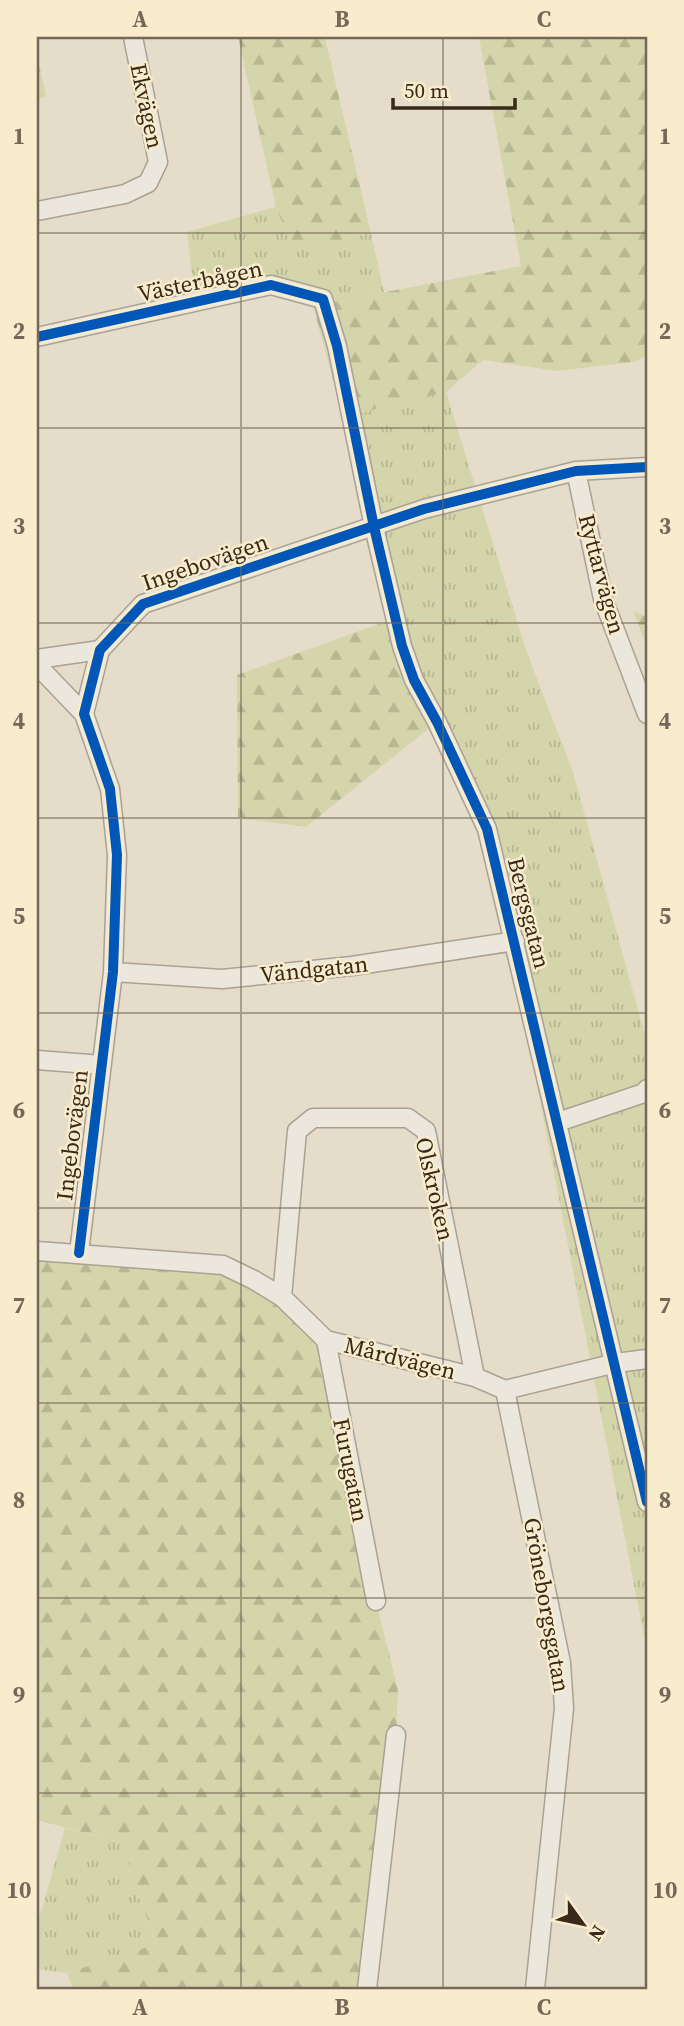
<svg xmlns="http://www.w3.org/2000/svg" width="684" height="2026" font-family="'Source Serif 4',serif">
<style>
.grass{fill:url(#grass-tufts)}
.forest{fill:url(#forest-firs)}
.park{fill:url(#park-crowns)}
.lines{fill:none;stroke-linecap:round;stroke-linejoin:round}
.minor-casing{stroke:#aaa193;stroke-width:21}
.minor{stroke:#ece7dc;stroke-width:18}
.cycleway-casing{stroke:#f8eccd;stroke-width:15}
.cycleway{stroke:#0057b8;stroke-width:10}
.grid{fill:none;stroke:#756858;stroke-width:2;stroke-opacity:0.55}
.labels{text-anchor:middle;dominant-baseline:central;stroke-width:5;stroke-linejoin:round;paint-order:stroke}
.street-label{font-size:23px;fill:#38291b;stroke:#f8eccd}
.neatline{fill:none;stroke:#756858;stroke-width:2.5}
.grid-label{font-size:23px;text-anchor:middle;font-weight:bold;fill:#756858}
</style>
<defs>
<pattern id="grass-tufts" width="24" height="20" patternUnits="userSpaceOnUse" patternTransform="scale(1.75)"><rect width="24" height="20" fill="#d4d5aa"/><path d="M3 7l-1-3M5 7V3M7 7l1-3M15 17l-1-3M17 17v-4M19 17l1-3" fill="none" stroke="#b7b792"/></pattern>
<pattern id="forest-firs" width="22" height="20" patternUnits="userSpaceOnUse" patternTransform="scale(1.75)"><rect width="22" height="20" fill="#d4d5aa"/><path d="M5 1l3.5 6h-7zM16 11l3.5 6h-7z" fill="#b7b792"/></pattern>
<pattern id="park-crowns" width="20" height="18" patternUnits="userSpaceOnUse" patternTransform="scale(1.75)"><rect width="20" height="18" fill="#d4d5aa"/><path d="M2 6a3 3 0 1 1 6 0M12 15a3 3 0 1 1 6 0" fill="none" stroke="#b7b792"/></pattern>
</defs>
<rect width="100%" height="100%" fill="#e5ddc9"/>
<path class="grass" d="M 276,207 L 294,251 L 371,233 L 384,292 L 313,306 L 273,292 L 199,308 L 193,283 L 187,232 Z
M 446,392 L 527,653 L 573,772 L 647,1043 L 647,1651 L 487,829 L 414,680 L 343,417 Z
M 65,1828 L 131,1845 L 130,1874 L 157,1945 L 67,1973 L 37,1969 L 37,1926 Z"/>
<path class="forest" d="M 238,37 L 327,37 L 325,38 L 371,233 L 294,251 L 276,207 Z
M 479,37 L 647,37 L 647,355 L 634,362 L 557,371 L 483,360 L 446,392 L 343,417 L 313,306 L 521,266 Z
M 633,611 L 647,617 L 647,646 Z
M 398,617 L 432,726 L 306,827 L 238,818 L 237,675 Z
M 37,1251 L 223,1265 L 254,1280 L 326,1340 L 376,1601 L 398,1690 L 396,1735 L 366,1989 L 73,1989 L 67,1973 L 157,1944 L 130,1874 L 131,1845 L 37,1820 Z"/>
<path class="park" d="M 37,54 L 46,97 L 37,99 Z"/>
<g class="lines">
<defs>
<path id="minor" d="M 37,211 L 125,194 L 148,183 L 158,162 L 133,37
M 37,337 L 271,285 L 323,299 L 337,346 L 374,527 L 402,646 L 414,680 L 437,722 L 487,829 L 647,1502
M 576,471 L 603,599 L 647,714
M 37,659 L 100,650
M 37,665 L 84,714
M 113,972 L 222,979 L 352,966 L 515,941
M 37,1060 L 102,1065
M 558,1122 L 644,1093 L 647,1089
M 37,1251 L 223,1265 L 254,1280 L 282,1297 L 326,1340 L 475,1377 L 505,1390 L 616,1363 L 647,1359
M 79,1253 L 113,972 L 117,855 L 110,789 L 84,714 L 100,650 L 143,604 L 424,509 L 576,471 L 647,467
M 282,1297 L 297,1131 L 313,1118 L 408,1118 L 426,1131 L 475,1377
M 326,1340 L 376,1601
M 505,1390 L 561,1663 L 564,1708 L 535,1989
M 367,1989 L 396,1735"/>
</defs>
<use href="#minor" class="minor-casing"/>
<use href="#minor" class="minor"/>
<defs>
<path id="cycleway" d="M 37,337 L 271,285 L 323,299 L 337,346 L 374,527 L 402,646 L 414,680 L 437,722 L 487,829 L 647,1502
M 79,1253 L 113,972 L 117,855 L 110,789 L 84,714 L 100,650 L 143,604 L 424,509 L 576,471 L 647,467"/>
</defs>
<use href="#cycleway" class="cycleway-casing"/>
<use href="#cycleway" class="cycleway"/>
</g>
<path class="grid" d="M 241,37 L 241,1989M 443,37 L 443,1989M 37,233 L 647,233M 37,428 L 647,428M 37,623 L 647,623M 37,818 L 647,818M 37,1013 L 647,1013M 37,1208 L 647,1208M 37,1403 L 647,1403M 37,1598 L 647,1598M 37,1793 L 647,1793"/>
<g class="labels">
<g class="street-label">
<text transform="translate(147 106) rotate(78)">Ekvägen</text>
<text transform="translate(200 281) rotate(-12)">Västerbågen</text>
<text transform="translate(205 562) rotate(-19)">Ingebovägen</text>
<text transform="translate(602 574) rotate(75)">Ryttarvägen</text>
<text transform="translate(529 913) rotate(76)">Bergsgatan</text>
<text transform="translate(314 969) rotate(-6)">Vändgatan</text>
<text transform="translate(72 1135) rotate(-83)">Ingebovägen</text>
<text transform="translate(435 1189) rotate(77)">Olskroken</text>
<text transform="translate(400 1358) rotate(14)">Mårdvägen</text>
<text transform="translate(351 1470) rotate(79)">Furugatan</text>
<text transform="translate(547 1605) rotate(80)">Gröneborgsgatan</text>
</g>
</g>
<rect width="684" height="2026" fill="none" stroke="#f8eccd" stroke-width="77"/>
<g transform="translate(583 1924) rotate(123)" stroke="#f8eccd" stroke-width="5" paint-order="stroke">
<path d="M0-5L12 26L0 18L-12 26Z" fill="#38291b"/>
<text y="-10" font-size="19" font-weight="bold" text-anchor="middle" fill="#38291b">N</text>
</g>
<path d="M393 98v10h122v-10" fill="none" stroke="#38291b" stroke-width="3.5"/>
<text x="404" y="98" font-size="21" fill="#38291b" stroke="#f8eccd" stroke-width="5" paint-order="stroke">50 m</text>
<rect x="38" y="38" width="608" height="1950" class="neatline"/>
<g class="grid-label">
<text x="140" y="27">A</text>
<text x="342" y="27">B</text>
<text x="544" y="27">C</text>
<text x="19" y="144">1</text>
<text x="665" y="144">1</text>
<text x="19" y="339">2</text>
<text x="665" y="339">2</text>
<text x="19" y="534">3</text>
<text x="665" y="534">3</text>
<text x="19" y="729">4</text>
<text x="665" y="729">4</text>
<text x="19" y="924">5</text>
<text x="665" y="924">5</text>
<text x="19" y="1118">6</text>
<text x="665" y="1118">6</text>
<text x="19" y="1313">7</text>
<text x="665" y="1313">7</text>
<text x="19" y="1508">8</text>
<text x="665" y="1508">8</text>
<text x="19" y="1703">9</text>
<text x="665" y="1703">9</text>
<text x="19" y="1898">10</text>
<text x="665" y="1898">10</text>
<text x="140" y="2015">A</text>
<text x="342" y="2015">B</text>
<text x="544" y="2015">C</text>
</g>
</svg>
